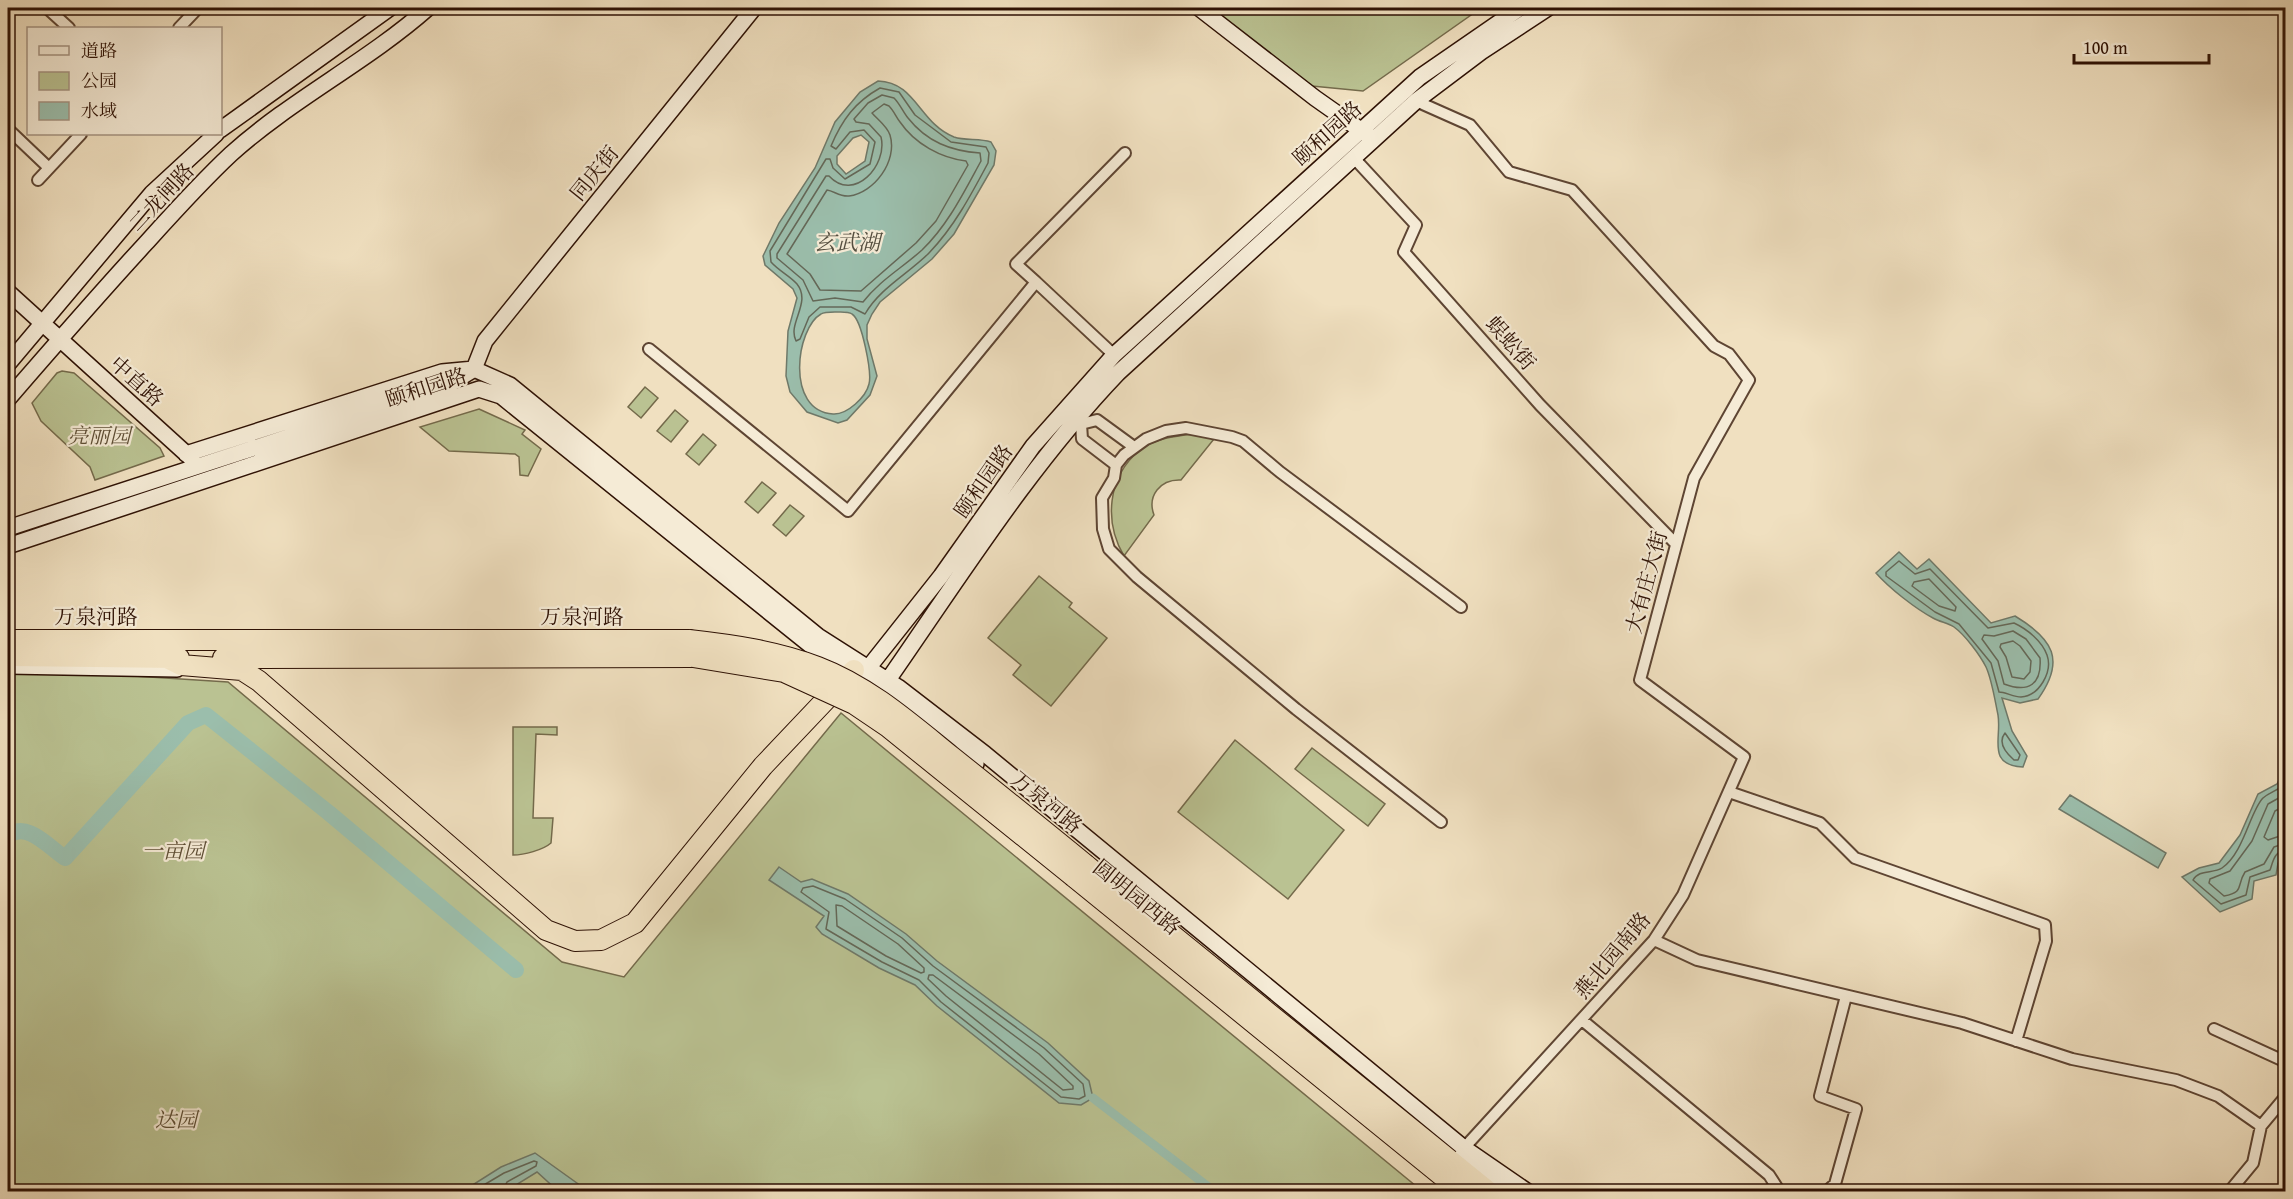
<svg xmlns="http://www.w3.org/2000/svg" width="2293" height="1199" font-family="'Gentium Book Plus','Noto Serif SC',serif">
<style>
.green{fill:#bac292;stroke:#746a4b;stroke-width:1.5}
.water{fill:#9bbeac;stroke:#6f7969;stroke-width:1.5;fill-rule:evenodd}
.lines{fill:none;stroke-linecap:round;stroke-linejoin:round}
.shore{stroke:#646858;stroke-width:1.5}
.canal{stroke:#9bbeac;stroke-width:9}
.river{stroke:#9bbeac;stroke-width:16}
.street-casing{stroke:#5e4533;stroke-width:14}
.secondary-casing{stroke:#2e1104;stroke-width:18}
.highway-casing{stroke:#2e1104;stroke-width:22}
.street{stroke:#f5ebd6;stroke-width:10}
.secondary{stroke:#f5ebd6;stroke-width:15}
.highway{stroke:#f0e0c0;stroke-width:20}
.highway-bridge-casing{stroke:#2e1104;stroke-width:22;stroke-linecap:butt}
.highway-bridge{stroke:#f0e0c0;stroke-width:20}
.labels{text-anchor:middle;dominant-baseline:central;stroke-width:4.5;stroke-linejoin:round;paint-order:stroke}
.street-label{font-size:21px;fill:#2e1104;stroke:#f5ebd6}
.park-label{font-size:21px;font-style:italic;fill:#5f4f36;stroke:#f5ebd6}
.water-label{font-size:22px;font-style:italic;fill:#544e3f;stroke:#f5ebd6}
</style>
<rect width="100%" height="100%" fill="#f0e0c0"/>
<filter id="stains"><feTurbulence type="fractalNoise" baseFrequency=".00333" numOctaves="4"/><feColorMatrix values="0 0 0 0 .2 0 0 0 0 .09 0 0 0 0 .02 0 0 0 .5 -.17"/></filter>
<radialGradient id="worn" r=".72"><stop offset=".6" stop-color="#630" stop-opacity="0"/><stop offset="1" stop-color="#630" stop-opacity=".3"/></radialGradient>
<path class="green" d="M 1211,8 L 1481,8 L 1363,91 L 1312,86 Z
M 62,371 L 74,373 L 160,448 L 164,456 L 95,480 L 90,467 L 41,421 L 32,403 L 57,373 Z
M 645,387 L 658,398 L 641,418 L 628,407 Z
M 479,409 L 525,430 L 522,434 L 541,449 L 528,476 L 520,475 L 519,457 L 515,454 L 449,451 L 420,427 Z
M 675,410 L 688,421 L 671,442 L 657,431 Z
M 703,434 L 716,445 L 699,465 L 686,454 Z
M 1193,434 L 1214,439 L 1181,480 C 1160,479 1147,496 1154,515 L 1124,556 C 1104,522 1107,477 1140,450 C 1154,439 1175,436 1193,434 Z
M 762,482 L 776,493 L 758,513 L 745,502 Z
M 790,505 L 804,516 L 786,536 L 773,525 Z
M 1039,576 L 1072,603 L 1069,607 L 1107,638 L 1051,706 L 1013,675 L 1021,665 L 988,638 Z
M 8,668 L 228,682 L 562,962 L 624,977 L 841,713 L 1422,1191 L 8,1191 Z
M 513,727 L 557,727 L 557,735 L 536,734 L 533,818 L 553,818 L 551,843 C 543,850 524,855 513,855 Z
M 1235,740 L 1344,830 L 1288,899 L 1178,812 Z
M 1312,748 L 1385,804 L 1368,826 L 1295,769 Z"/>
<path class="water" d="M 878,81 C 916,82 919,123 954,137 C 966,141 979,138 991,142 L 996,151 L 994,165 L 954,234 L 932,259 L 880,302 L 872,314 L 867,325 L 867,339 L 877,376 L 870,395 L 847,420 L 838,423 L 807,412 L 790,392 L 786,376 L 788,331 L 797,298 L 793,289 L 765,265 L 763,256 L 779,223 L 815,168 L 835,122 L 860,92 ZM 861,135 L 869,142 L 865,161 L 846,174 L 837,164 L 837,156 L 853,138 ZM 835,312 C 840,312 848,311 852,314 C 862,320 872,373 869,384 C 866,397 847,415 833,414 C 785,411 796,328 821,314 C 824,312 831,312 835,312 Z
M 1899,552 L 1917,569 L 1929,559 L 1991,623 L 2015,616 C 2053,639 2066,660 2038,699 L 2020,703 L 2002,698 L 2012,731 L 2027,756 L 2023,767 C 1986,765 2002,738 1998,715 C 1995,701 1992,680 1986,667 C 1980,655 1965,635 1954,627 C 1948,623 1940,622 1933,618 C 1916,609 1889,588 1876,573 Z
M 2285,768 L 2285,854 L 2278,863 L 2276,875 L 2254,881 L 2252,899 L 2220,912 L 2182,877 L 2199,868 L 2219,863 L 2240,835 L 2258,794 L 2277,784 Z
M 2070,795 L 2166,853 L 2158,868 L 2059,809 Z
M 779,867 L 801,882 L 812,879 L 848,894 L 906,934 L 937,961 L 1048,1043 L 1089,1081 L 1093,1098 L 1081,1105 L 1059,1103 L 937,1006 L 915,985 L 879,968 L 822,934 L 816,927 L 824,916 L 769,880 Z
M 535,1153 L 588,1191 L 558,1191 L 537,1172 L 506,1191 L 463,1191 L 501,1167 Z"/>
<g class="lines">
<path class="shore" d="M 880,88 L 899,92 L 915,115 L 951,142 L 986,147 L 989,153 L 988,163 C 971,195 954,227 929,253 C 908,274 880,288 865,314 L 851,307 L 820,307 L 809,317 L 800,339 L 796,341 C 787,323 812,303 797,284 C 790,276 779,271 771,262 L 770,251 L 826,159 L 830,159 L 833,168 L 845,179 L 870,164 L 875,142 L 864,130 L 850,132 L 836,149 L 831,146 C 842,120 855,102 880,88 Z
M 882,95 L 894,98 C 900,104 903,112 908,118 C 927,142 951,151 980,153 L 981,161 C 964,192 948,225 922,250 C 902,268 879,281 863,302 L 835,298 L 813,301 L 803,280 L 777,258 L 777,254 L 826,176 L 829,176 C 854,203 888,165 881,137 L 869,124 L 856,122 L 854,119 L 868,103 Z
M 884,104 L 889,106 C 894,111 896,117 900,122 C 915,144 941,158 966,161 L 968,165 L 936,221 L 916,243 L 861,291 L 820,290 L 810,274 L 787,254 L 827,190 C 834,191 840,197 849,196 C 874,193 898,161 890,135 C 887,126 878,120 872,113 Z
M 1899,561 L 1915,574 L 1930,569 L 1988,628 L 2014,623 C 2027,629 2042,641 2047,655 C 2053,672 2039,696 2021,697 C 2014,697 2005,692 1999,692 L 1991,663 L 1959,624 L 1935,612 L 1886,576 L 1886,572 Z
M 1929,579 L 1956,607 L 1955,611 L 1939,606 L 1912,586 L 1914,582 Z
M 2013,631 L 2026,639 L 2040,658 C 2042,685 2028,693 2004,684 L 1998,661 L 1982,639 L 1984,635 L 1994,636 Z
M 2013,641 L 2020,646 L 2031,661 L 2030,672 L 2024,679 L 2012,677 L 2006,657 L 2000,647 L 2001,644 Z
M 2005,733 L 2020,755 L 2018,760 L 2014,760 C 2006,753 1997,743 2005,733 Z
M 2286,781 C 2280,791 2271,791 2263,798 C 2250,811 2244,853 2222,868 C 2213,874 2199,869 2193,880 L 2221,904 L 2246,895 L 2250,877 L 2270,870 C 2273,862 2274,851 2286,850
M 2286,794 L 2268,804 L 2252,841 L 2230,871 L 2210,879 L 2209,883 L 2224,896 C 2245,892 2236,886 2245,872 L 2264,864 L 2274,847 L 2286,843
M 2286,805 L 2275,811 L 2264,837 L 2268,840 L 2286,834
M 813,886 L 845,899 L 902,938 L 933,966 L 1044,1048 L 1083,1084 L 1085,1096 L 1079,1099 L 1061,1097 L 941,1002 L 919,980 L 882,962 L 826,929 L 829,912 L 801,892 L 803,888 Z
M 836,905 L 842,906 L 898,944 L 924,968 L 924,972 L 921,973 L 886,956 L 837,926 Z
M 929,975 L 933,975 L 1039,1054 L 1073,1086 L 1073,1089 L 1063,1090 L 946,996 L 928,979 Z
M 472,1192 L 504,1173 L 534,1161 L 537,1162 L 536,1166 L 507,1182 L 502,1192"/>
<path class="canal" d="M 1093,1098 L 1215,1192"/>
<path class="river" d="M 8,836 C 26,820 49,847 65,858 L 188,723 L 206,715 L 329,813 L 516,970"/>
<defs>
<path id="street" d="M 47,8 L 69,28
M 179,28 L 198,8
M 1416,101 L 1470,125 L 1509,172 L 1572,190 L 1714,346 L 1729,354 L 1749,380 L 1694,478 L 1640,680 L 1744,757 L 1683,895 L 1654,940 L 1464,1148
M 8,129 L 49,168
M 1354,158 L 1416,225 L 1404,252 L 1540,405 L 1676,544
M 38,180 L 81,134
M 1036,282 L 1016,264 L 1125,153
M 649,349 L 848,511 L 1036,282 L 1114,355
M 1075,419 L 1081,424 L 1082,439 L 1116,465
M 1081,424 L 1097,420 L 1134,447
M 1729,792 L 1820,823 L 1855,858 L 2045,925 L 2046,941 L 2016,1041
M 1441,822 L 1296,709 L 1137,577 L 1109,549 L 1103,529 L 1102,498 L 1114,478 L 1116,465 L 1124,455 L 1146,439 L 1166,431 L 1186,428 L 1232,437 L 1243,441 L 1280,472 L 1461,607
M 1654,940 L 1697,960 L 1962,1023 L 2072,1059 L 2176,1080 L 2218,1096 L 2261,1126
M 1582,1020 L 1769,1175 L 1780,1192
M 2214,1029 L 2286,1062
M 1826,1192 L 1835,1184 L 1856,1109 L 1820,1096 L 1846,996
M 2229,1192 L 2253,1163 L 2261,1126 L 2286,1096"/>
<path id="secondary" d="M 1199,8 L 1315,98 L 1369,136
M 220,130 L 390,8
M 8,292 L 192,459
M 8,364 L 152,193 L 216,134
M 474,369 L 485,341 L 754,8
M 8,399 C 53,347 99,294 146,243 C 174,212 201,182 231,154 C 292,99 367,62 428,8
M 186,454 L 442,372 L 474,369 L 510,385 L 818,636 L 898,687 L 985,754 L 1464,1148 L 1528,1192
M 8,528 L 448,385 L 471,371
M 8,546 L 479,389 L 501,396 L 810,645 L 876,682 L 976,764
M 8,666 L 177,669
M 869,667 L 941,576 L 1033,446 L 1114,355 L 1420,77 L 1520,8
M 888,680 C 961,575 1030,465 1118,373 L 1416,101 L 1481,52 L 1548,8
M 1461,1157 L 1510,1192"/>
<path id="highway" d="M 8,640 L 689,640
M 8,656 L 179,658
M 167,658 L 181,665 L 242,670 L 259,681 L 546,930 L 575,941 L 601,940 L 635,923 L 763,766 L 854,670
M 223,658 L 693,657
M 1086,865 L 1489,1192
M 1074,877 L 1462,1192"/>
</defs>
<use href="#street" class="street-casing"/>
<use href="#secondary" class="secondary-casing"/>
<use href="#highway" class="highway-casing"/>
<use href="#street" class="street"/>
<use href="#secondary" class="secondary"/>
<use href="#highway" class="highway"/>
<defs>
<path id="highway-bridge" d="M 689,640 C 733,645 776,651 818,667 C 868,686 909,722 951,756 C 996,792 1041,828 1086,865
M 693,657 L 784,672 L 854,704 L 888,727 L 1074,877"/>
</defs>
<use href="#highway-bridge" class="highway-bridge-casing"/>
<use href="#highway-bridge" class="highway-bridge"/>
</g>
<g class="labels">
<g class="street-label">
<text transform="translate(1327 133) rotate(-42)">颐和园路</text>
<text transform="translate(594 173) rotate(-51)">同庆街</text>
<text transform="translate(161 197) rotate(-47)">二龙闸路</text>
<text transform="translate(1511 343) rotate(49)">蜈蚣街</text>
<text transform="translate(137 381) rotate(42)">中直路</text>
<text transform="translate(426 387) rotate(-18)">颐和园路</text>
<text transform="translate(983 481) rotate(-55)">颐和园路</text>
<text transform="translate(1646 582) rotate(-75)">大有庄大街</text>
<text x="96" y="616">万泉河路</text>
<text x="582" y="616">万泉河路</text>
<text transform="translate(1047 802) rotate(39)">万泉河路</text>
<text transform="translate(1137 897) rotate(39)">圆明园西路</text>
<text transform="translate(1612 955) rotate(-50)">燕北园南路</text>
</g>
<g class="park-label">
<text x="99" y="435">亮丽园</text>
<text x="173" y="850">一亩园</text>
<text x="176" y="1119">达园</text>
</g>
<g class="water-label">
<text x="847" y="242">玄武湖</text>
</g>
</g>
<rect width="2293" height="1199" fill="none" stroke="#f0e0c0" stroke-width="30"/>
<rect x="9" y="9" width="2275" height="1181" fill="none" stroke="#2e1104" stroke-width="3"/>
<rect x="15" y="15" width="2263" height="1169" fill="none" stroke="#2e1104" stroke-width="1.5"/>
<rect x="27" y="27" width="195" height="108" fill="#f5ebd6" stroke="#a59482" stroke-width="1.5"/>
<rect x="39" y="46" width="30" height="9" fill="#f5ebd6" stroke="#a59482" stroke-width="1.5"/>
<text x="81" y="57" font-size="18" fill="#2e1104">道路</text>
<rect x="39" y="72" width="30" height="18" fill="#bac292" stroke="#a59482" stroke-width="1.5"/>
<text x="81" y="87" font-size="18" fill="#2e1104">公园</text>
<rect x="39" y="102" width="30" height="18" fill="#9bbeac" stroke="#a59482" stroke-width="1.5"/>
<text x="81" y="117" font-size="18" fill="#2e1104">水域</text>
<path d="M2074 54v9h135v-9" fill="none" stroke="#2e1104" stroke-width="3"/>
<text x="2083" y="54" font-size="18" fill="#2e1104" stroke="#f5ebd6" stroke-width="4.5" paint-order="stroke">100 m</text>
<rect width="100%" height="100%" filter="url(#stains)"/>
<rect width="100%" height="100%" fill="url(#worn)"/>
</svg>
